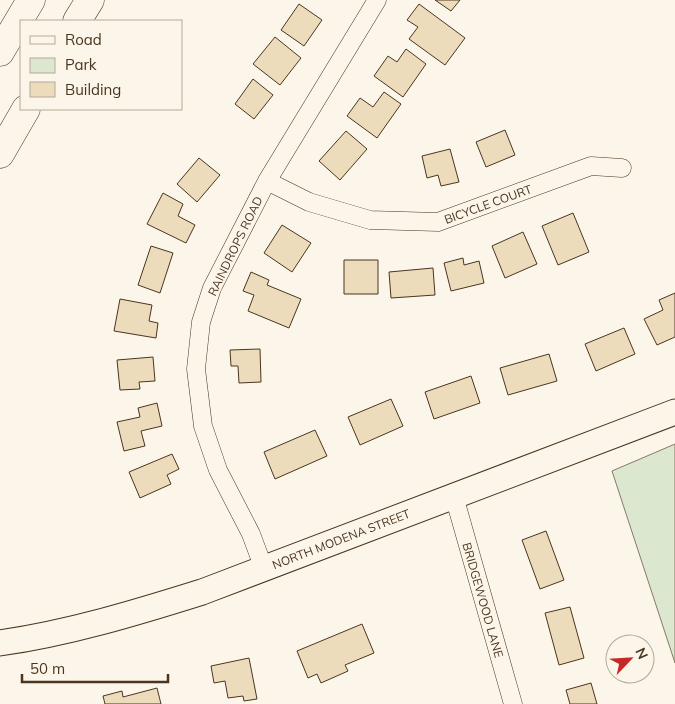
<svg xmlns="http://www.w3.org/2000/svg" width="675" height="704" font-family="Mulish,sans-serif">
<style>
.green{fill:#dce7d0;stroke:#887966}
.building{fill:#ecdcbc;stroke:#4a3520}
.lines{fill:none;stroke-linecap:round;stroke-linejoin:round}
.street-casing{stroke:#4a3520;stroke-width:19}
.secondary-casing{stroke:#4a3520;stroke-width:27}
.highway-casing{stroke:#4a3520;stroke-width:29}
.street{stroke:#fbf6e9;stroke-width:18}
.secondary{stroke:#fbf6e9;stroke-width:25}
.highway{stroke:#fbf6e9;stroke-width:28}
.labels{text-anchor:middle;dominant-baseline:central;stroke-width:4;stroke-linejoin:round;paint-order:stroke}
.street-label{font-size:12px;fill:#4a3520;stroke:#fbf6e9}
</style>
<rect width="100%" height="100%" fill="#fbf6e9"/>
<path class="green" d="M 675,444 L 675,663 L 612,471 Z"/>
<path class="building" d="M 435,0 L 460,0 L 451,11 Z
M 299,4 L 322,20 L 304,46 L 281,30 Z
M 419,4 L 465,38 L 445,65 L 409,39 L 418,27 L 407,20 Z
M 275,37 L 301,58 L 280,85 L 253,64 Z
M 406,49 L 426,64 L 403,97 L 374,76 L 388,56 L 397,62 Z
M 253,79 L 273,95 L 254,119 L 235,104 Z
M 384,92 L 401,104 L 377,138 L 347,116 L 360,98 L 373,107 Z
M 505,130 L 515,155 L 486,167 L 476,142 Z
M 346,131 L 367,149 L 340,180 L 319,161 Z
M 450,149 L 459,182 L 441,186 L 438,175 L 427,178 L 422,156 Z
M 199,158 L 220,175 L 197,202 L 177,184 Z
M 163,193 L 183,204 L 178,216 L 195,225 L 186,243 L 147,224 Z
M 573,213 L 589,252 L 558,265 L 542,226 Z
M 282,225 L 311,243 L 292,272 L 264,253 Z
M 523,232 L 537,264 L 505,278 L 492,246 Z
M 151,246 L 173,253 L 160,293 L 138,285 Z
M 463,258 L 464,265 L 479,261 L 484,283 L 451,291 L 444,263 Z
M 344,260 L 378,260 L 378,294 L 344,294 Z
M 433,268 L 435,295 L 391,298 L 389,272 Z
M 251,272 L 269,280 L 267,285 L 301,299 L 289,328 L 248,311 L 254,295 L 243,291 Z
M 675,293 L 675,337 L 657,345 L 644,319 L 663,310 L 659,300 Z
M 120,299 L 152,305 L 149,321 L 158,323 L 156,338 L 114,331 Z
M 624,328 L 635,354 L 596,371 L 585,344 Z
M 260,349 L 261,382 L 239,383 L 238,366 L 231,366 L 230,350 Z
M 549,354 L 557,381 L 508,395 L 500,368 Z
M 153,357 L 155,381 L 139,382 L 140,389 L 120,390 L 117,360 Z
M 471,376 L 480,403 L 434,419 L 425,392 Z
M 391,399 L 403,426 L 360,445 L 348,417 Z
M 157,403 L 162,426 L 141,431 L 145,446 L 124,451 L 117,422 L 140,417 L 138,408 Z
M 315,430 L 327,456 L 275,479 L 264,452 Z
M 172,454 L 179,469 L 167,475 L 171,484 L 140,498 L 129,472 Z
M 546,531 L 564,580 L 540,589 L 522,540 Z
M 570,607 L 584,658 L 559,665 L 545,613 Z
M 362,624 L 374,653 L 345,665 L 348,671 L 321,683 L 317,674 L 308,678 L 297,651 Z
M 249,658 L 257,699 L 244,701 L 243,696 L 228,698 L 225,681 L 214,683 L 211,666 Z
M 591,683 L 597,704 L 570,704 L 566,690 Z
M 157,688 L 161,704 L 105,704 L 103,696 L 122,691 L 123,697 Z"/>
<g class="lines">
<defs>
<path id="street" d="M 267,181 L 309,202 L 370,220 L 438,222 L 591,166 L 622,168
M 454,496 L 513,704
M 264,569 L 251,534 L 218,470 L 203,426 L 196,369 L 201,322 L 212,288 L 267,181 L 377,0"/>
<path id="secondary" d="M 0,643 C 69,633 135,613 202,592 L 675,412"/>
<path id="highway" d="M 77,21 L 90,0
M 0,52 L 31,0
M 0,154 L 26,109"/>
</defs>
<use href="#street" class="street-casing"/>
<use href="#secondary" class="secondary-casing"/>
<use href="#highway" class="highway-casing"/>
<use href="#street" class="street"/>
<use href="#secondary" class="secondary"/>
<use href="#highway" class="highway"/>
</g>
<g class="labels">
<g class="street-label">
<text transform="translate(488 204) rotate(-20)">BICYCLE COURT</text>
<text transform="translate(235 246) rotate(-64)">RAINDROPS ROAD</text>
<text transform="translate(341 539) rotate(-21)">NORTH MODENA STREET</text>
<text transform="translate(483 600) rotate(74)">BRIDGEWOOD LANE</text>
</g>
</g>
<rect x="20" y="20" width="162" height="90" fill="#fbf6e9" stroke="#b4a999"/>
<rect x="30" y="36" width="25" height="8" fill="#fbf6e9" stroke="#b4a999"/>
<text x="65" y="45" font-size="15" fill="#4a3520">Road</text>
<rect x="30" y="58" width="25" height="15" fill="#dce7d0" stroke="#b4a999"/>
<text x="65" y="70" font-size="15" fill="#4a3520">Park</text>
<rect x="30" y="82" width="25" height="15" fill="#ecdcbc" stroke="#b4a999"/>
<text x="65" y="95" font-size="15" fill="#4a3520">Building</text>
<g transform="translate(630 659) rotate(65)"><circle r="24" fill="#fbf6e9" stroke="#b4a999"/>
<path d="M0-4L9 19L0 12L-9 19Z" fill="#c62828"/>
<text y="-8" font-size="14" font-weight="bold" text-anchor="middle" fill="#4a3520">N</text>
</g>
<path d="M22 674v8h146v-8" fill="none" stroke="#4a3520" stroke-width="2.5"/>
<text x="30" y="674" font-size="15" fill="#4a3520" stroke="#fbf6e9" stroke-width="4" paint-order="stroke">50 m</text>
</svg>
